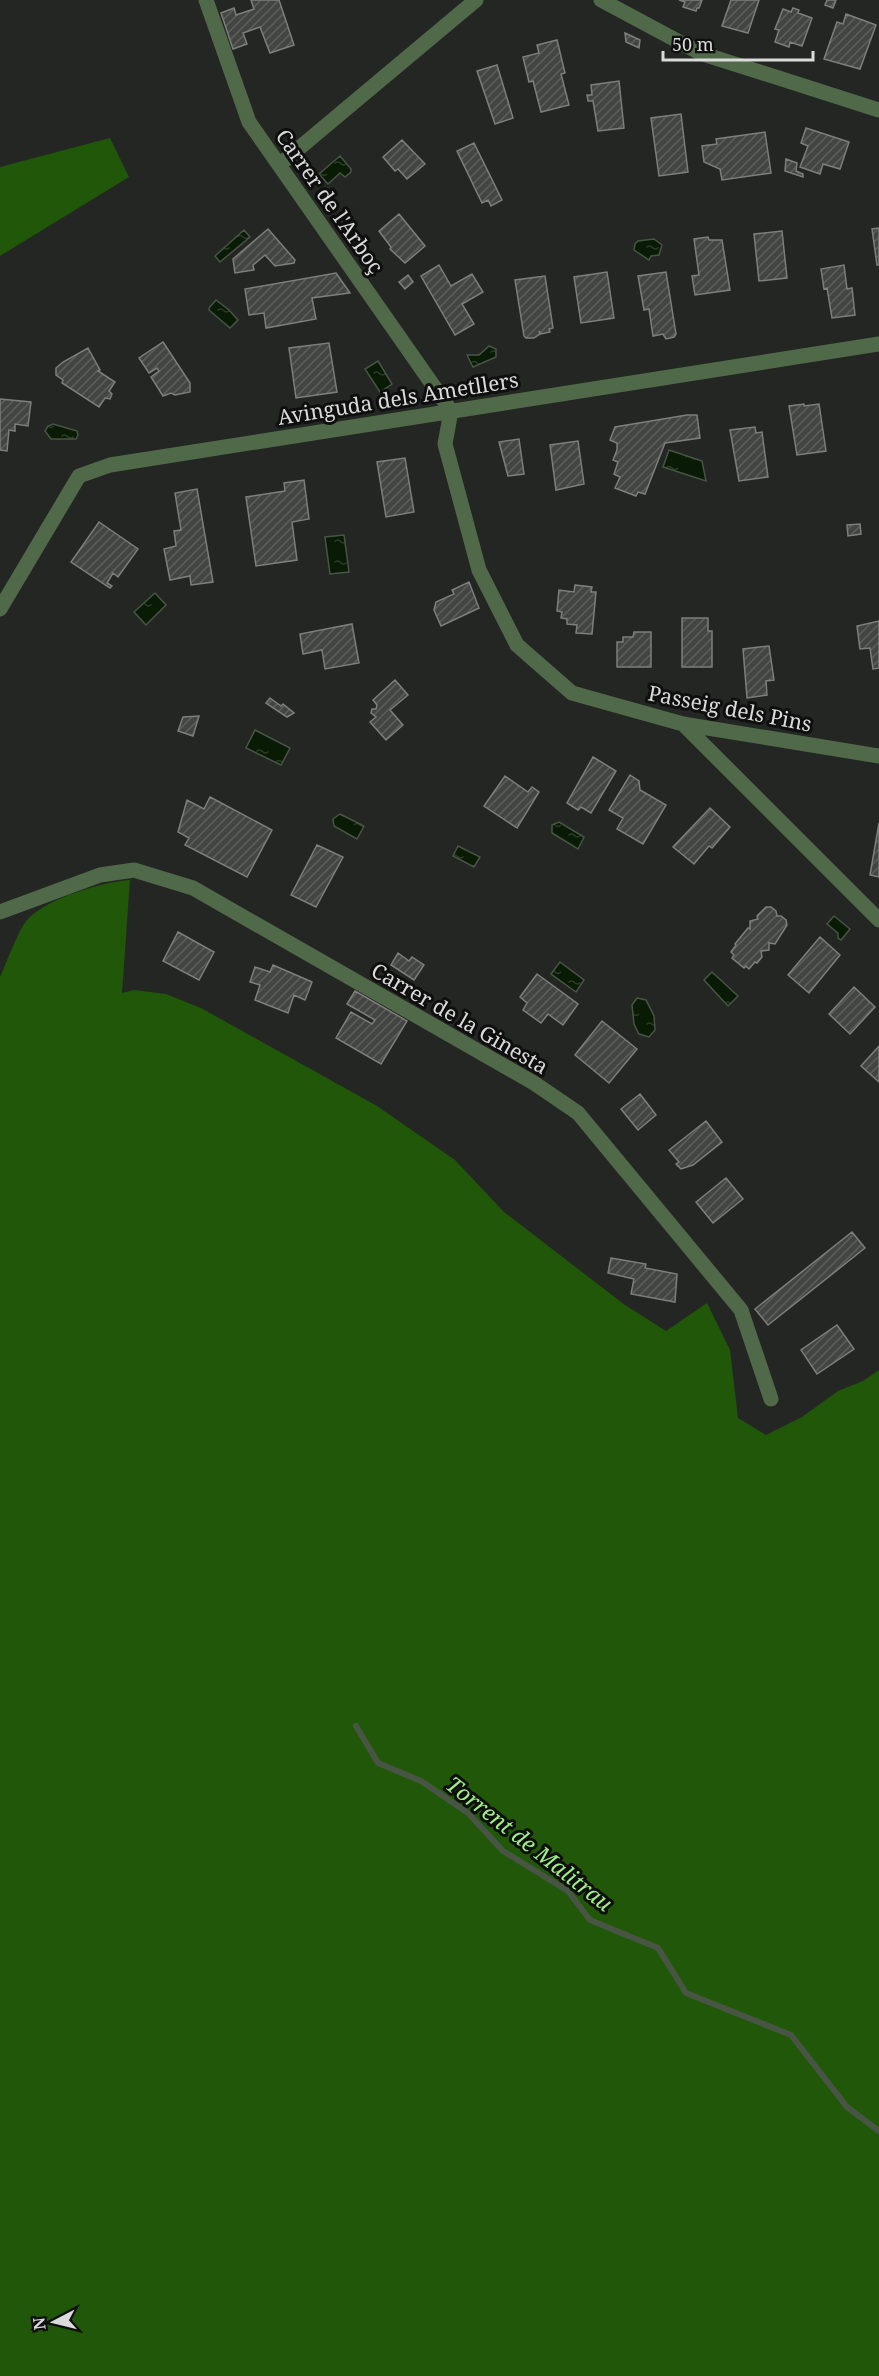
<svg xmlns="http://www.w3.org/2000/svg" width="879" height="2376" font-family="'Noto Serif',serif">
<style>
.grass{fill:#215708}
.water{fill:url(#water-ripples);stroke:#485544;stroke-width:1.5}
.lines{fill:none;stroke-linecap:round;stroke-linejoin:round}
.stream{stroke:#485544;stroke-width:6}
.building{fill:url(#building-hatch);stroke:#7d7f7c;stroke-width:1.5}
.street{stroke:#506949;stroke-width:15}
.labels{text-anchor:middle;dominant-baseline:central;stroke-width:6;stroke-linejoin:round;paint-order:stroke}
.street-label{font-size:21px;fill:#dadbda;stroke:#0e0f0e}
.water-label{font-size:22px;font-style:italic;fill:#9fee86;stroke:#0e0f0e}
</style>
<defs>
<pattern id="water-ripples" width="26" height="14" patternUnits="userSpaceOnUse" patternTransform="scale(1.5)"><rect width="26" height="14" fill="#091b04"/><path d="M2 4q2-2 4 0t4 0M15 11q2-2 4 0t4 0" fill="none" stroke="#2c3c28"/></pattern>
<pattern id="building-hatch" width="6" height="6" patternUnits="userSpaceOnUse" patternTransform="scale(1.5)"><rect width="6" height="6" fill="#434542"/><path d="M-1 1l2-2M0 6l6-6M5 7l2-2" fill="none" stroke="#5e5f5d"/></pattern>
</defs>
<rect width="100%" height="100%" fill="#242623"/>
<path class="grass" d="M 110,138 L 129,177 L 0,256 L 0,167 Z
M 130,880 L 122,993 L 134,990 L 166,994 L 201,1008 L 377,1106 L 455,1160 L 504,1212 L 625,1305 L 666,1331 L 707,1303 L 730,1350 L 738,1418 L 766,1435 L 802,1417 L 838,1391 L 863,1381 L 879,1370 L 879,2376 L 0,2376 L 0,977 C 6,964 19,928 28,919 C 48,898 102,882 130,880 Z"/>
<path class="water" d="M 340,156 L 351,169 L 351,172 L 345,177 L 340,173 L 328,184 L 319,174 Z
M 244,230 L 250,237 L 220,262 L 215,256 Z
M 654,239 L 662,245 L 659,255 L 651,256 L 649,260 L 634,250 L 635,244 L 638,241 Z
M 216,300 L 229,310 L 238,320 L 230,328 L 209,310 L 209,308 Z
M 489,346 L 496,349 L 496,357 L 473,367 L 467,355 L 479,355 Z
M 378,361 L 392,384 L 380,392 L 365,369 Z
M 53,424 L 77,431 L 78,435 L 76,439 L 51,439 L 45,431 L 48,426 Z
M 669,450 L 702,461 L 706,481 L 663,467 Z
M 344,535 L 349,572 L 330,574 L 325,537 Z
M 155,593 L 166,605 L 146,625 L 134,612 Z
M 255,730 L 290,748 L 281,765 L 246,748 Z
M 340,814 L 364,826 L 357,839 L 334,826 L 333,819 Z
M 559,822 L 584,837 L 578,849 L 552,833 L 552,825 Z
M 458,846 L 480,857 L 474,867 L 453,856 Z
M 834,916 L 850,929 L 841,940 L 838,938 L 838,933 L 827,924 Z
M 560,962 L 584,980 L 576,992 L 551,974 Z
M 712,972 L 738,996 L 728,1006 L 704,980 Z
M 637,998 L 646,1000 L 654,1016 L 655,1030 L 649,1037 L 639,1034 L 634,1024 L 632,1005 Z"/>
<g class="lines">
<path class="stream" d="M 356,1726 L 378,1763 L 421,1781 L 468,1813 L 503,1851 L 568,1891 L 590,1920 L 658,1948 L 686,1993 L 791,2035 L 847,2107 L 879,2131"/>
</g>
<path class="building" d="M 251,0 L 279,0 L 294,45 L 270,53 L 260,27 L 243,33 L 247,44 L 233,49 L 221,13 L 234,8 L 236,15 L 254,9 Z
M 679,0 L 702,0 L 699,8 L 697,8 L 696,11 L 683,7 L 685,2 Z
M 731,0 L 759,0 L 748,33 L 722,26 Z
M 827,0 L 836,0 L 833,8 L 825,5 Z
M 793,8 L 799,10 L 798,13 L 812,18 L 802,46 L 790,42 L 789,47 L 775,42 L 779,30 L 775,29 L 783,9 L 791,12 Z
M 846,14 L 876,25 L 860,69 L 824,59 L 837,22 L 843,24 Z
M 625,33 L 640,40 L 639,48 L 626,42 Z
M 557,40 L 565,73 L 561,74 L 569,105 L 541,112 L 533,81 L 529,82 L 523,57 L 539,53 L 537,45 Z
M 497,65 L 513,118 L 495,124 L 477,71 Z
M 619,81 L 624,128 L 598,131 L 593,101 L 588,101 L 587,95 L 592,95 L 591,85 Z
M 681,114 L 688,172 L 659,176 L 651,118 Z
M 806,128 L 849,142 L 840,169 L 823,164 L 820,174 L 800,167 L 808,146 L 801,143 Z
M 765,132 L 771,173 L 722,180 L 720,169 L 704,162 L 702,146 L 717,144 L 716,139 Z
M 402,140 L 425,164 L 407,179 L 398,169 L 395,171 L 383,157 Z
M 474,143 L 502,200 L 491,206 L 488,200 L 482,203 L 457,151 Z
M 786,159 L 797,163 L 796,171 L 803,174 L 803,177 L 785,171 Z
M 399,214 L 425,246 L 405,263 L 390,249 L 391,247 L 379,231 Z
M 879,228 L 879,265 L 877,265 L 872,229 Z
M 268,229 L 295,260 L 294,263 L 275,266 L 265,255 L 253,265 L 254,270 L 235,273 L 233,259 Z
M 782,231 L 787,278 L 759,281 L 754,234 Z
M 708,237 L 709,240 L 722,240 L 730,290 L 695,295 L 692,276 L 699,275 L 694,239 Z
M 439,265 L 451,286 L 472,274 L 483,292 L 462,304 L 474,324 L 455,335 L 421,276 Z
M 844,265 L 847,289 L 852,288 L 855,315 L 832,318 L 827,288 L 824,289 L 821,269 Z
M 607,272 L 614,318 L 581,323 L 574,277 Z
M 666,272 L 676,334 L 674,337 L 666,339 L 663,334 L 653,336 L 649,309 L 644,310 L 638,276 Z
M 336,273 L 350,293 L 312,298 L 316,319 L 266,328 L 264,313 L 249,315 L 245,289 Z
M 408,275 L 413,282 L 405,289 L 399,282 Z
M 545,276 L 553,328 L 549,329 L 550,332 L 541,334 L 539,331 L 540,334 L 534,338 L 526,338 L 524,336 L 515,280 Z
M 163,342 L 190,383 L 190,392 L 175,395 L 171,393 L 163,396 L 151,377 L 159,371 L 157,368 L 149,373 L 139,358 Z
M 329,343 L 337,392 L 296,398 L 289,348 Z
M 88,348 L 100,370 L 98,371 L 115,382 L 109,391 L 112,394 L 110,399 L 105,398 L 99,407 L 62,383 L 63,380 L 56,375 L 56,368 L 63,362 Z
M 0,399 L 31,402 L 28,426 L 15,424 L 15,431 L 9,430 L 7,451 L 0,450 Z
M 804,404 L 804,406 L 819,404 L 826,451 L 797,455 L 789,406 Z
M 687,415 L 697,415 L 700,438 L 665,443 L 645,494 L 638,492 L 636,496 L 615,488 L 620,477 L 614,474 L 618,462 L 613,460 L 617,450 L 617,443 L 610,440 L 615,427 Z
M 755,427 L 756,433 L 762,432 L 768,477 L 739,481 L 730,430 Z
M 519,439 L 524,474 L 508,476 L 499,442 Z
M 578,441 L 584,484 L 556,490 L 550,445 Z
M 405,458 L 414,512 L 386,517 L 377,462 Z
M 304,480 L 309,519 L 292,522 L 297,560 L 256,566 L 246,497 L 285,491 L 284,483 Z
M 197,489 L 213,582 L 191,585 L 190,576 L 170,580 L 164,549 L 176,546 L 174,531 L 181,530 L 175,493 Z
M 99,522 L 138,549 L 118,577 L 113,573 L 107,583 L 112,586 L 110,588 L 71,562 Z
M 860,524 L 861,534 L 848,536 L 847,525 Z
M 469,582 L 479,608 L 441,626 L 434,610 L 436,602 L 454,594 L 452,590 Z
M 575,585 L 592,587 L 591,592 L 596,592 L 592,634 L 576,633 L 577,625 L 567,624 L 567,619 L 561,618 L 562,612 L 557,611 L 559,590 L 574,592 Z
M 682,618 L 708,618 L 708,631 L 712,631 L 712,667 L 682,667 Z
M 879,621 L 879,668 L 873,669 L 870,648 L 860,649 L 857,626 Z
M 352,624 L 359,663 L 325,669 L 322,650 L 303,654 L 300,634 Z
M 634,632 L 651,632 L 651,667 L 617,667 L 617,642 L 623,642 L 623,637 L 633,637 Z
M 769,646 L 774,680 L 766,681 L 767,695 L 747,698 L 743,649 Z
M 395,680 L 408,695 L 390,710 L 403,725 L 386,740 L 370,722 L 376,717 L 371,713 L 372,709 L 376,709 L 377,705 L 373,700 Z
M 270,698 L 281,706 L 283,704 L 294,713 L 287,717 L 266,703 Z
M 199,716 L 193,736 L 178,731 L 183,717 Z
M 593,757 L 616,771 L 591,813 L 581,807 L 578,810 L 567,803 Z
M 630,775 L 639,781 L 640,790 L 666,805 L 643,844 L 617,829 L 623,818 L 609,810 Z
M 505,776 L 528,792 L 532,787 L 539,792 L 517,828 L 484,806 Z
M 210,797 L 272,830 L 247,877 L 185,845 L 189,838 L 178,832 L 187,800 L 204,809 Z
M 710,808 L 730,827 L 712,848 L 709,846 L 694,864 L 673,847 Z
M 879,823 L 879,877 L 870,875 Z
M 317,845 L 343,857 L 316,907 L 291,895 Z
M 766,907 L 771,907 L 776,911 L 777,916 L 781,916 L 786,920 L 787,925 L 775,944 L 769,943 L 769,950 L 761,951 L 762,957 L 757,963 L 755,962 L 749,969 L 746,966 L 744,968 L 732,958 L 734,955 L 731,952 L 736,945 L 735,944 L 748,928 L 750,929 L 750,921 L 758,919 L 757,916 Z
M 178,932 L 214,952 L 199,980 L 163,961 Z
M 820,937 L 840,955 L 809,993 L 788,975 Z
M 398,953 L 409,961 L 412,957 L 424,965 L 414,980 L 391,965 Z
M 273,965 L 312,982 L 305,1000 L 294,995 L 288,1013 L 255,1000 L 260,985 L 250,982 L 255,967 L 270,972 Z
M 537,974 L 578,1004 L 563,1025 L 548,1014 L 541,1023 L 523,1010 L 527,1003 L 520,997 Z
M 854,987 L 875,1007 L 850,1034 L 829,1014 Z
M 355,991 L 407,1021 L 381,1064 L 336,1038 L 351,1012 L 372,1024 L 375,1020 L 347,1004 Z
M 602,1021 L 637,1049 L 609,1083 L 575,1055 Z
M 879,1046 L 879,1082 L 861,1066 Z
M 640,1094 L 656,1115 L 638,1130 L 621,1109 Z
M 706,1121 L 722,1142 L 693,1165 L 681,1169 L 676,1164 L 679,1162 L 669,1150 Z
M 726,1178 L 743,1199 L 713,1223 L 696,1202 Z
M 852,1232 L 865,1248 L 768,1325 L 755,1309 Z
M 611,1258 L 646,1264 L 645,1268 L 677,1274 L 675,1302 L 631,1294 L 634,1279 L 608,1273 Z
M 837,1325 L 854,1349 L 817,1374 L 801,1350 Z"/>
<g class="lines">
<path class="street" d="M 206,0 L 249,122 L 451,411 L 445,444 L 479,570 L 517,645 L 572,693 L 683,724 L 879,756
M 601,0 L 700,53 L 879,110
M 279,165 L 476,0
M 0,609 L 79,476 L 110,465 L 879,344
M 683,724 L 879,920
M 0,912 L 100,875 L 134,870 L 193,888 L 534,1083 L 578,1113 L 741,1310 L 771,1399"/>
</g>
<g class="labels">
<g class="street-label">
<text transform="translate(330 201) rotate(55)">Carrer de l'Arboç</text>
<text transform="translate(398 398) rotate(-9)">Avinguda dels Ametllers</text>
<text transform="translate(730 708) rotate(11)">Passeig dels Pins</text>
<text transform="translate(460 1018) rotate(30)">Carrer de la Ginesta</text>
</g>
<g class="water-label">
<text transform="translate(530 1843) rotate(38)">Torrent de Malitrau</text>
</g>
</g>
<g transform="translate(54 2322) rotate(263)" stroke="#0e0f0e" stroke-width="4.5" paint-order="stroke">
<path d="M0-4.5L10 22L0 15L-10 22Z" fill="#dadbda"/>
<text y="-9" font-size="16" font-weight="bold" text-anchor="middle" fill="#dadbda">N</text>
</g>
<path d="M663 51v9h150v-9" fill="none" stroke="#dadbda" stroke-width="3"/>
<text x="672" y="51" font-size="18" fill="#dadbda" stroke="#0e0f0e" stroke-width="4.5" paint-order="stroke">50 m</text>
</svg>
